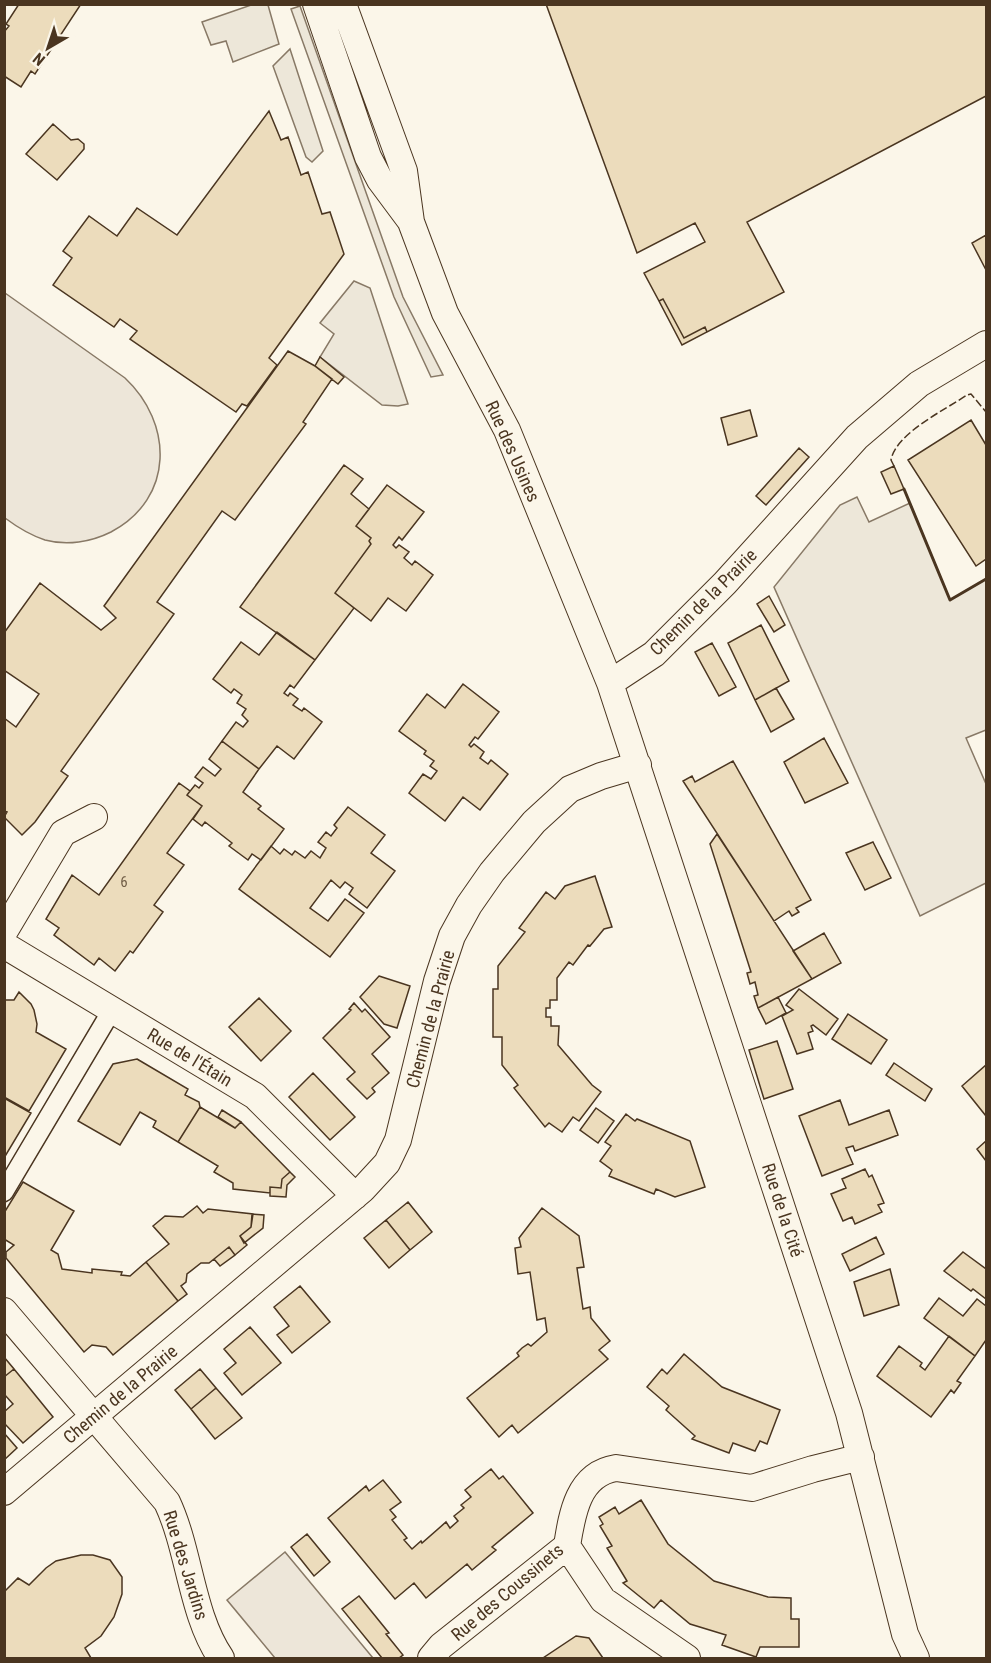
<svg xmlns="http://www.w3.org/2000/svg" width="991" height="1663" font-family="'Roboto Condensed',sans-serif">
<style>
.green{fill:#ede6d9;stroke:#887966;stroke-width:1.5}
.parking{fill:#ede7d9;stroke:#887966;stroke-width:1.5}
.building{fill:#ecdcbc;stroke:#4a3520;stroke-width:1.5}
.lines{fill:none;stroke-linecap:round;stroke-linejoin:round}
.pedestrian-casing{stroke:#4a3520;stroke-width:21}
.minor-casing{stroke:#4a3520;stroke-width:28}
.pedestrian{stroke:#fbf6e9;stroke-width:18}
.minor{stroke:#fbf6e9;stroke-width:26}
.fence{stroke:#4a3520;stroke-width:1.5;stroke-dasharray:8 3;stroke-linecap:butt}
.wall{stroke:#4a3520;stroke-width:3}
.labels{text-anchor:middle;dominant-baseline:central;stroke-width:4.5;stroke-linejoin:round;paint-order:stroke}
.number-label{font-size:15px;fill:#725f47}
.street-label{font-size:18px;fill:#4a3520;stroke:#fbf6e9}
</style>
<rect width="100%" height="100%" fill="#fbf6e9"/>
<path class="green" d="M 5,293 L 125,378 C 173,423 175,498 111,532 C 91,542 67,546 45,540 C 30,535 17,527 5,518 Z
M 285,1552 L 373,1658 L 275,1658 L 227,1600 Z"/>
<path class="parking" d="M 254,4 L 268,5 L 279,44 L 233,62 L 226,41 L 211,45 L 202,22 Z
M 300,6 L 403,297 L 443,375 L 431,377 L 394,297 L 291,9 Z
M 290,49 L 323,151 L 312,162 L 306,157 L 273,66 Z
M 354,281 L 370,288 L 408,404 L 398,406 L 382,405 L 320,357 L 334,334 L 320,323 Z
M 857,497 L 869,522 L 910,503 L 950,600 L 986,579 L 986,730 L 966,738 L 986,784 L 986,883 L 920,916 L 774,587 L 840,505 Z"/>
<path class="building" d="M 19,4 L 81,4 L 35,74 L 31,71 L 21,87 L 4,76 L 4,32 L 9,26 L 6,24 Z
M 546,4 L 986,4 L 986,96 L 747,222 L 784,292 L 707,332 L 705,327 L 684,338 L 663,299 L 659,301 L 644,273 L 705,242 L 695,223 L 637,253 Z
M 269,111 L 281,140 L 288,137 L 301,175 L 308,172 L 322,214 L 330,212 L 344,254 L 269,358 L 277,365 L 247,406 L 242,404 L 236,412 L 130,339 L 137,331 L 120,319 L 114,327 L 53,285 L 72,258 L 63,251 L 89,216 L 117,236 L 137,208 L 177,235 Z
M 53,124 L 71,140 L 78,139 L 84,144 L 84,149 L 57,180 L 26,154 Z
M 986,235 L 986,270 L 972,243 Z
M 663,299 L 684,338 L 705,327 L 707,332 L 682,345 L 659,301 Z
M 288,351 L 315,366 L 332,379 L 303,422 L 306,424 L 235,520 L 222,511 L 157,602 L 174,614 L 61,771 L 68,776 L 35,822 L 22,835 L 4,817 L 7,812 L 4,811 L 4,718 L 16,727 L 39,694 L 4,670 L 4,633 L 40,583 L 101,630 L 116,618 L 104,606 Z
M 320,357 L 344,377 L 338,384 L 315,366 Z
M 750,410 L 757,436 L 728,445 L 721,418 Z
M 971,420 L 986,445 L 986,559 L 976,566 L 908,460 Z
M 799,448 L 809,457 L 766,505 L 756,496 Z
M 344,465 L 363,479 L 351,494 L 369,509 L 356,526 L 371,538 L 369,541 L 371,544 L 335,593 L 354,608 L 315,660 L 240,607 Z
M 894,466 L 904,489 L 891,494 L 881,472 Z
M 387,485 L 424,512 L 402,540 L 399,537 L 393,545 L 396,548 L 399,545 L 409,552 L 404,558 L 412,565 L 415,561 L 433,575 L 406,611 L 388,598 L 371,621 L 335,593 L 371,544 L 369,541 L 371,538 L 356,526 Z
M 769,596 L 785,625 L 774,632 L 757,604 Z
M 761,625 L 789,681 L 755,700 L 728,643 Z
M 277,632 L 315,660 L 294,688 L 290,685 L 284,693 L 288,696 L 290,693 L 298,699 L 293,705 L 302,711 L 304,708 L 322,722 L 294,759 L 277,746 L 259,769 L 222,741 L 236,722 L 243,727 L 248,721 L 242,715 L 246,709 L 237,703 L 242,695 L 234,689 L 231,693 L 213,679 L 241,642 L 259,655 Z
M 712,643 L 736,687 L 719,696 L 695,652 Z
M 463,684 L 499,712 L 478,739 L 475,737 L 469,745 L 471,747 L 474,744 L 484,752 L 480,758 L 488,764 L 491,760 L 508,774 L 480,810 L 463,797 L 445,821 L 409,793 L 423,774 L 431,779 L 437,771 L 430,766 L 434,761 L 424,754 L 426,751 L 399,731 L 427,694 L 445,708 Z
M 776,688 L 794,719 L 771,732 L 755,700 Z
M 824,738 L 848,783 L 805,803 L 784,762 Z
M 222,741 L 259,769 L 243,792 L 261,806 L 258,809 L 284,829 L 261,860 L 252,854 L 248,860 L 229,846 L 232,843 L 205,822 L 202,826 L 193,819 L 202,806 L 187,795 L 195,785 L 199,788 L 203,783 L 195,777 L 203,767 L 215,776 L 221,769 L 209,759 Z
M 733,761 L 811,900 L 796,908 L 799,912 L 792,916 L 789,911 L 774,921 L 683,781 L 692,776 L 695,782 Z
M 179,783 L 190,791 L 187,795 L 202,806 L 167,853 L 184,865 L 154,905 L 163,912 L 133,953 L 130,951 L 115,971 L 99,958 L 94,965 L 54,935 L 59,928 L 46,919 L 72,875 L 99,895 Z
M 348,807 L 385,835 L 371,853 L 395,871 L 367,908 L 349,894 L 353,888 L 345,882 L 340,888 L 331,880 L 310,908 L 328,921 L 345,899 L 364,913 L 330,957 L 239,889 L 271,846 L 280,854 L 284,849 L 292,855 L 295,851 L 305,858 L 311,851 L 320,858 L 326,848 L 318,842 L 326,832 L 331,836 L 337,828 L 334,825 Z
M 717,834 L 812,979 L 758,1008 L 754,996 L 758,995 L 755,982 L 750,984 L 747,973 L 751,972 L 710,844 Z
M 873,842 L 891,878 L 865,890 L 846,853 Z
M 595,876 L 612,927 L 604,929 L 590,946 L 588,945 L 573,965 L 569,962 L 557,978 L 557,1000 L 550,1000 L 550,1008 L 546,1008 L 546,1017 L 551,1017 L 551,1026 L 559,1026 L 558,1045 L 592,1085 L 601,1092 L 579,1121 L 573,1117 L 562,1132 L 549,1123 L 545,1127 L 514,1088 L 518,1085 L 502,1065 L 502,1037 L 493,1037 L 493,989 L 498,989 L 498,966 L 525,932 L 519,928 L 546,892 L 555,899 L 565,886 Z
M 824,933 L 841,963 L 812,979 L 793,951 Z
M 379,976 L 410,986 L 397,1028 L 384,1024 L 360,997 Z
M 799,989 L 838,1019 L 826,1035 L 813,1025 L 811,1026 L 813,1031 L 808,1033 L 813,1049 L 797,1054 L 782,1016 L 793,1010 L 786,1005 Z
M 19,992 L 31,1004 L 34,1010 L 37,1024 L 36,1032 L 66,1049 L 29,1111 L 4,1097 L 4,1000 L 14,1000 Z
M 778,997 L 786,1013 L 766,1024 L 758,1008 Z
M 259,998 L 291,1031 L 261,1061 L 229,1027 Z
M 354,1003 L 362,1012 L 365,1009 L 390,1037 L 372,1054 L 389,1073 L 372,1088 L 375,1092 L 367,1099 L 347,1079 L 355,1072 L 323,1038 L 351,1010 L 349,1009 Z
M 848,1014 L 887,1040 L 871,1064 L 832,1039 Z
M 777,1041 L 793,1089 L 764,1099 L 749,1050 Z
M 137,1059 L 188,1089 L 185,1095 L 199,1102 L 200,1107 L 178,1142 L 153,1127 L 156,1121 L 140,1112 L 120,1145 L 78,1121 L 113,1064 Z
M 894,1063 L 932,1089 L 925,1101 L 886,1075 Z
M 986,1065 L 986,1116 L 962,1086 Z
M 313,1073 L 355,1117 L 330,1140 L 289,1097 Z
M 4,1098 L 31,1113 L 4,1158 Z
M 840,1100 L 849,1125 L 889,1110 L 898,1135 L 855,1151 L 853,1146 L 846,1148 L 853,1164 L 822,1176 L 799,1116 Z
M 200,1107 L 235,1128 L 241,1122 L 290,1172 L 282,1179 L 281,1188 L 270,1187 L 270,1193 L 233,1189 L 233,1183 L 214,1172 L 218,1166 L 178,1142 Z
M 596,1108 L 614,1121 L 598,1143 L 580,1130 Z
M 222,1110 L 241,1122 L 235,1128 L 218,1117 Z
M 626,1114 L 635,1121 L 637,1119 L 690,1141 L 705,1187 L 675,1197 L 656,1189 L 654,1194 L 609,1176 L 612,1170 L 600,1161 L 611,1146 L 605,1142 Z
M 986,1141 L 986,1161 L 977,1149 Z
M 865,1169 L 869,1177 L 872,1175 L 884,1203 L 878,1205 L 882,1212 L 855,1224 L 852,1217 L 843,1221 L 831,1194 L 846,1188 L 842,1179 Z
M 290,1172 L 295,1177 L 287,1185 L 286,1197 L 270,1196 L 270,1187 L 281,1188 L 282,1179 Z
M 23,1182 L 74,1211 L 51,1250 L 58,1254 L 62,1269 L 92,1273 L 92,1269 L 122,1272 L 121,1275 L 130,1276 L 146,1262 L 178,1301 L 113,1355 L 106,1347 L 92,1345 L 84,1352 L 6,1258 L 6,1252 L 14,1245 L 4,1239 L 4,1213 Z
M 408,1202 L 432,1232 L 410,1250 L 386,1220 Z
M 197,1206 L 203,1213 L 208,1209 L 253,1214 L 251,1227 L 240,1236 L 247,1245 L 235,1255 L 229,1247 L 209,1263 L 201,1263 L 187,1274 L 186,1282 L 181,1286 L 187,1294 L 178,1301 L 146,1262 L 169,1244 L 153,1226 L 165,1216 L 183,1217 Z
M 542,1208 L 579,1236 L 584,1267 L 577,1268 L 583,1309 L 590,1307 L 591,1318 L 610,1341 L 599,1350 L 608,1359 L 518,1433 L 512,1425 L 499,1437 L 467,1398 L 519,1356 L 517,1353 L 522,1348 L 528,1344 L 531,1346 L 547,1332 L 545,1318 L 537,1320 L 530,1272 L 518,1274 L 515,1248 L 521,1247 L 519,1238 Z
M 252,1214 L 264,1215 L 263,1228 L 244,1243 L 240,1236 L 251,1227 Z
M 386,1220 L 410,1250 L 389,1268 L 364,1238 Z
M 876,1237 L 884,1254 L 850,1271 L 842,1254 Z
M 229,1247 L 235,1255 L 220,1266 L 214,1259 Z
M 963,1252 L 986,1269 L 986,1299 L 973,1289 L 971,1291 L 944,1271 Z
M 890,1269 L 899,1305 L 864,1316 L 854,1282 Z
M 300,1286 L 330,1322 L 292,1353 L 277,1335 L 289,1326 L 274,1307 Z
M 939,1298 L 963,1316 L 977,1299 L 986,1306 L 986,1340 L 975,1356 L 924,1318 Z
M 250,1327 L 281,1363 L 242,1395 L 224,1373 L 236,1363 L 224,1349 Z
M 949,1336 L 975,1356 L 957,1381 L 961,1383 L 954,1393 L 951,1390 L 931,1417 L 877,1376 L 899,1346 L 922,1363 L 920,1366 L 925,1370 Z
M 684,1354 L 722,1387 L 780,1410 L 767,1444 L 760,1441 L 755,1451 L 733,1443 L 729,1453 L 692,1439 L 695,1436 L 666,1410 L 669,1406 L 647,1387 L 662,1369 L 667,1374 Z
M 4,1357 L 14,1369 L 4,1377 Z
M 14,1369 L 53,1417 L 23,1443 L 4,1423 L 4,1412 L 13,1404 L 4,1394 L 4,1377 Z
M 200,1369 L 216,1388 L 191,1409 L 175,1390 Z
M 216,1388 L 242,1418 L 215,1439 L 191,1409 Z
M 4,1433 L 17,1448 L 4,1460 Z
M 491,1469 L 499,1479 L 503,1476 L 533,1513 L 492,1547 L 496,1550 L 472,1570 L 467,1564 L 426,1598 L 414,1583 L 395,1599 L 328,1518 L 366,1486 L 369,1491 L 383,1480 L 401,1502 L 390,1510 L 396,1517 L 392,1520 L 407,1538 L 404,1540 L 412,1549 L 421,1541 L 422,1543 L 446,1522 L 450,1528 L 458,1521 L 454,1516 L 464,1508 L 461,1505 L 471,1497 L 465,1490 Z
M 641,1500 L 668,1544 L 714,1581 L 768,1597 L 791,1598 L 791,1619 L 799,1619 L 799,1647 L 760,1647 L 756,1657 L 722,1645 L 726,1635 L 690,1624 L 661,1600 L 654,1608 L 623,1583 L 627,1581 L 607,1548 L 612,1546 L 600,1526 L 603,1524 L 599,1517 L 615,1507 L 619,1514 Z
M 307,1534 L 330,1562 L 314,1576 L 291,1547 Z
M 81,1555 L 93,1555 L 110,1560 L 122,1577 L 122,1594 L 114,1617 L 101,1636 L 85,1648 L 91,1658 L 4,1658 L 4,1592 L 18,1578 L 29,1585 L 46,1568 L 56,1561 Z
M 359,1596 L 389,1633 L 386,1634 L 403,1655 L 399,1658 L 382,1658 L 342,1609 Z
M 576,1636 L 589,1638 L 603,1658 L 543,1658 Z"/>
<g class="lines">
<defs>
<path id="pedestrian" d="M 4,1192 L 112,1010"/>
<path id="minor" d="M 316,4 L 368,157 L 380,180 L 409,219
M 343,4 L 404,171 L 411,222 L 445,313 L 507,430 L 610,683 L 849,1413 L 905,1634 L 916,1658
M 610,683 L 654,654 L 725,583 L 857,437 L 919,384 L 986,344
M 4,932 L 63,833 L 94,817
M 4,945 L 255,1096 L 355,1196
M 4,1311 L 167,1502 C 190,1551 191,1614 221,1658
M 4,1492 L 363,1189 L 387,1163 L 398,1140 L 437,981 L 452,936 L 469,905 L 492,872 L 534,822 L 570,789 L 601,776 L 638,765
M 567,1546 L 603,1600 L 687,1658
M 431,1658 L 441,1646 L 567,1546 C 572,1514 578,1474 616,1468 L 752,1488 L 813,1469 L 861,1457"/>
</defs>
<use href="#pedestrian" class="pedestrian-casing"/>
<use href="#minor" class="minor-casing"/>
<use href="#pedestrian" class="pedestrian"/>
<use href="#minor" class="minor"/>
<path class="fence" d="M 894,466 L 891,460 C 896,433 945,410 967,395 L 971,394 L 986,412"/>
<path class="wall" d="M 904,489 L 950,600 L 986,579"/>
</g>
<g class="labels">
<g class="number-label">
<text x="124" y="882">6</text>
</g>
<g class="street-label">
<text transform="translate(513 451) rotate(66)">Rue des Usines</text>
<text transform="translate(703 602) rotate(-45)">Chemin de la Prairie</text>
<text transform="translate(430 1019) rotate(-75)">Chemin de la Prairie</text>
<text transform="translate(190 1057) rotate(31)">Rue de l'Étain</text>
<text transform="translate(783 1210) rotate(72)">Rue de la Cité</text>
<text transform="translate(120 1394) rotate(-40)">Chemin de la Prairie</text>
<text transform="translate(186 1565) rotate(73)">Rue des Jardins</text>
<text transform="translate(507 1592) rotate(-40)">Rue des Coussinets</text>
</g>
</g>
<rect width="991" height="1663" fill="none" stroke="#4a3520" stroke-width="12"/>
<g transform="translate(48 48) rotate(219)" stroke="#fbf6e9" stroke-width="4.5" paint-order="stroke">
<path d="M0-4.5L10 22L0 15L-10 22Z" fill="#4a3520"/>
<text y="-9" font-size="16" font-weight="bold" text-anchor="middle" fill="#4a3520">N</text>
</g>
</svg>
